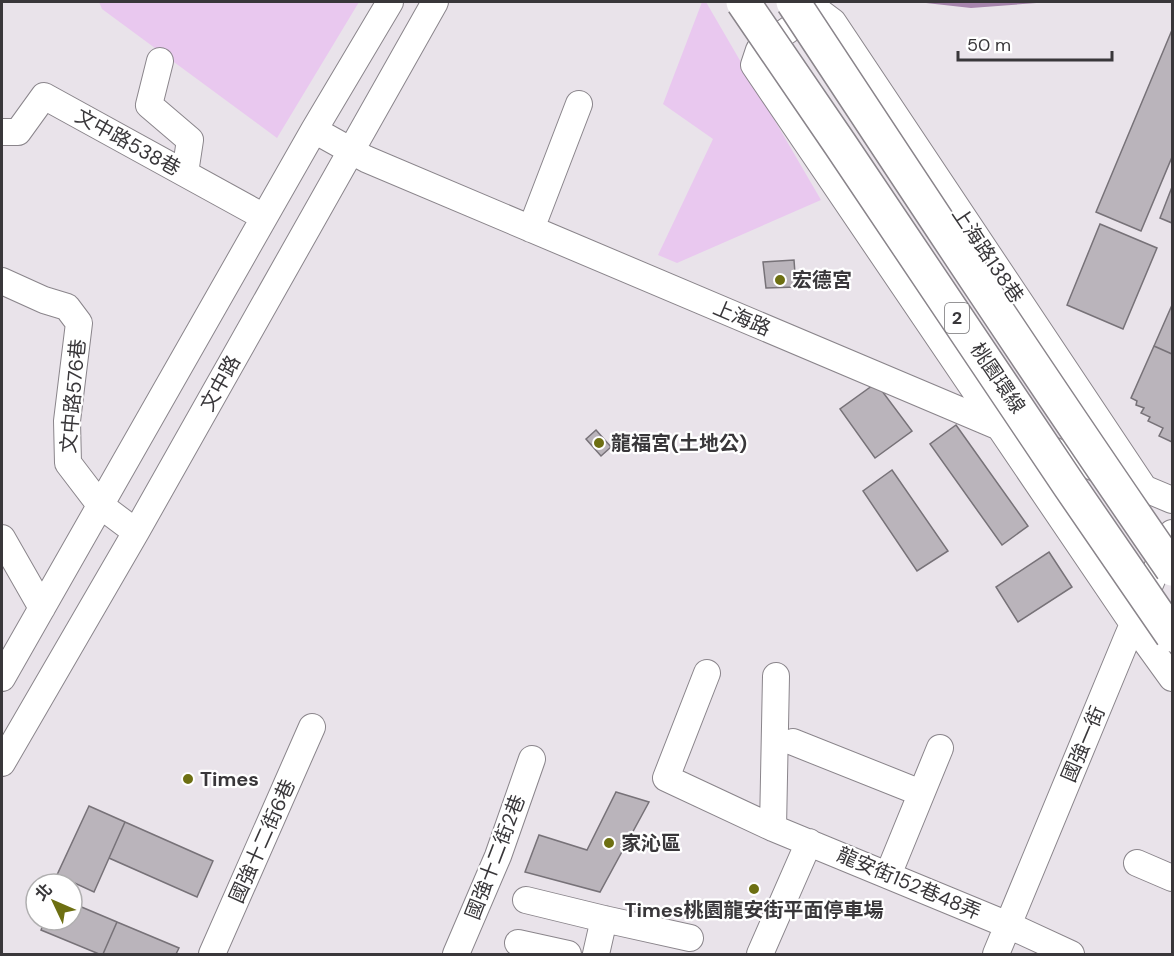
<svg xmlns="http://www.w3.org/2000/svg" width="1174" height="956" font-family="'DM Sans','Noto Sans TC',sans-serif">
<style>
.green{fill:#e9c8ef}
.water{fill:#a785ad}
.building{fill:#bab4bb;stroke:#777278;stroke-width:1.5}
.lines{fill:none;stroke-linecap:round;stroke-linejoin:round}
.minor-casing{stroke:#8a858b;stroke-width:28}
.minor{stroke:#fff;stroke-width:26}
.highway-bridge-casing{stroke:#8a858b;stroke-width:36;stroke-linecap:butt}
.highway-bridge{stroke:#fff;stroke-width:33}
.poi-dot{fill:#6d6f12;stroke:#fff;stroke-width:2}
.labels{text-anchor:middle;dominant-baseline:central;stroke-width:4.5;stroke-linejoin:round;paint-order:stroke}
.shield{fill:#fff;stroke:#747375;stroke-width:1.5}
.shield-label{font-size:18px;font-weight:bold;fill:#39373a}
.street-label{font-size:20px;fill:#39373a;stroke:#fff}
.poi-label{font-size:20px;font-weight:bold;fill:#39373a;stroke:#fff;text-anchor:start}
</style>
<rect width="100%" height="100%" fill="#e9e3ea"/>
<path class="green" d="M 99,2 L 359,2 L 277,138 L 102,9 Z
M 702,2 L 706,2 L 821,200 L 677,263 L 658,255 L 713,139 L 663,104 Z"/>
<path class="water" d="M 917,2 L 1050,2 L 971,8 Z"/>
<path class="building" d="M 1172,30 L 1172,157 L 1141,231 L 1096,212 Z
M 1172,187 L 1172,223 L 1160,218 Z
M 1100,224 L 1157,248 L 1123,329 L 1067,305 Z
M 794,260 L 796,287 L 766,288 L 763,262 Z
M 1172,305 L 1172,354 L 1154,346 Z
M 1154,346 L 1172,354 L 1172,442 L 1159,436 L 1163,428 L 1148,421 L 1150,417 L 1141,413 L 1144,408 L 1136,405 L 1137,401 L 1131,398 Z
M 876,383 L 912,431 L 875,458 L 840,409 Z
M 956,425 L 1028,526 L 1002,545 L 930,444 Z
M 596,430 L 611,447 L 601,456 L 586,439 Z
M 892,470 L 948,551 L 917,571 L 863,491 Z
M 1049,552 L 1072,587 L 1018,622 L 996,587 Z
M 616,792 L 649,802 L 600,892 L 525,872 L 539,835 L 587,850 Z
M 89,806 L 125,822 L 94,892 L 57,875 Z
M 125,822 L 213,861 L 197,897 L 109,858 Z
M 72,903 L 117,922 L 103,954 L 99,954 L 41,930 L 45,920 L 72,920 Z
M 117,922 L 179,948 L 176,954 L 103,954 Z"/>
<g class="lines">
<defs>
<path id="minor" d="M 160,61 L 149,105 L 190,140 L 185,173
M 314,130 L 366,159 L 1002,428
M 2,132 L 18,132 L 44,96 L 264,217
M 531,229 L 579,104
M 2,281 L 44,300 L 67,307 L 79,323 L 67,421 L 68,463 L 100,505 L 136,532
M 1038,444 L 1172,500
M 1144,488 L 833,22 L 817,10 L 759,50 L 754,65 L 1133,624 L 1172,678
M 2,538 L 42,608
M 707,673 L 666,778 L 773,828 L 1008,925 L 1071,954
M 2,678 L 314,130 L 390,2
M 793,742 L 921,793
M 2,763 L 136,532 L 435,2
M 773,828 L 776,676
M 1137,863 L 1172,878
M 888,875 L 940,748
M 526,900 L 604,919 L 690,938
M 518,943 L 568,954
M 212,954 L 312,727
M 456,954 L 498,856 L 532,759
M 596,954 L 604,919
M 760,954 L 809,842
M 996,954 L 1127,638 L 1172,533"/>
</defs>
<use href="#minor" class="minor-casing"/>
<use href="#minor" class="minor"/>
<defs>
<path id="highway-bridge" d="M 743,2 L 840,144 L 1069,485 L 1172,635
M 793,2 C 918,192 1043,382 1172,569"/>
</defs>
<use href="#highway-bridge" class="highway-bridge-casing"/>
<use href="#highway-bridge" class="highway-bridge"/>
</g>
<g class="poi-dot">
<circle cx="780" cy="280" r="6"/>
<circle cx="599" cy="443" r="6"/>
<circle cx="188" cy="779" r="6"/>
<circle cx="609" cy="843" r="6"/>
<circle cx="754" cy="889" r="6"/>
</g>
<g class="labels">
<rect class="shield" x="945" y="303" width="24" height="30" rx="4.5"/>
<g class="shield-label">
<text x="957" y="318">2</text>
</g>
<g class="street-label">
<text transform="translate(128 142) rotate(29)">文中路538巷</text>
<text transform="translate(988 255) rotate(56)">上海路138巷</text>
<text transform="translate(742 318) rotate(23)">上海路</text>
<text transform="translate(998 378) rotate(56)">桃園環線</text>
<text transform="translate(220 383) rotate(-61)">文中路</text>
<text transform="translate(73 396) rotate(-85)">文中路576巷</text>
<text transform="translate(1083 744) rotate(-67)">國強一街</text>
<text transform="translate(262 841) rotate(-66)">國強十二街6巷</text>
<text transform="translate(495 857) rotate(-69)">國強十二街2巷</text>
<text transform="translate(909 883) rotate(23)">龍安街152巷48弄</text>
</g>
<g class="poi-label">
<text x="792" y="280">宏德宮</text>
<text x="611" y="443">龍福宮(土地公)</text>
<text x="200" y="779">Times</text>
<text x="621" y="843">家沁區</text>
<text x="754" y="910" text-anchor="middle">Times桃園龍安街平面停車場</text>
</g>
</g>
<rect width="1174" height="956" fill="none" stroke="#39373a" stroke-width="6"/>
<g transform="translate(54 902) rotate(314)"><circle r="28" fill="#ffffff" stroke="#b0afb0" stroke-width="1.5"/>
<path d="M0-4.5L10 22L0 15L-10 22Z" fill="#6d6f12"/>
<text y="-9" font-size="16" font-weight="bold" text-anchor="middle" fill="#39373a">北</text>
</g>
<path d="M958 51v9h154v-9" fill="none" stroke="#39373a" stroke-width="3"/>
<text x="967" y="51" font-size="18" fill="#39373a" stroke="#ffffff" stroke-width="4.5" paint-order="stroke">50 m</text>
</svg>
